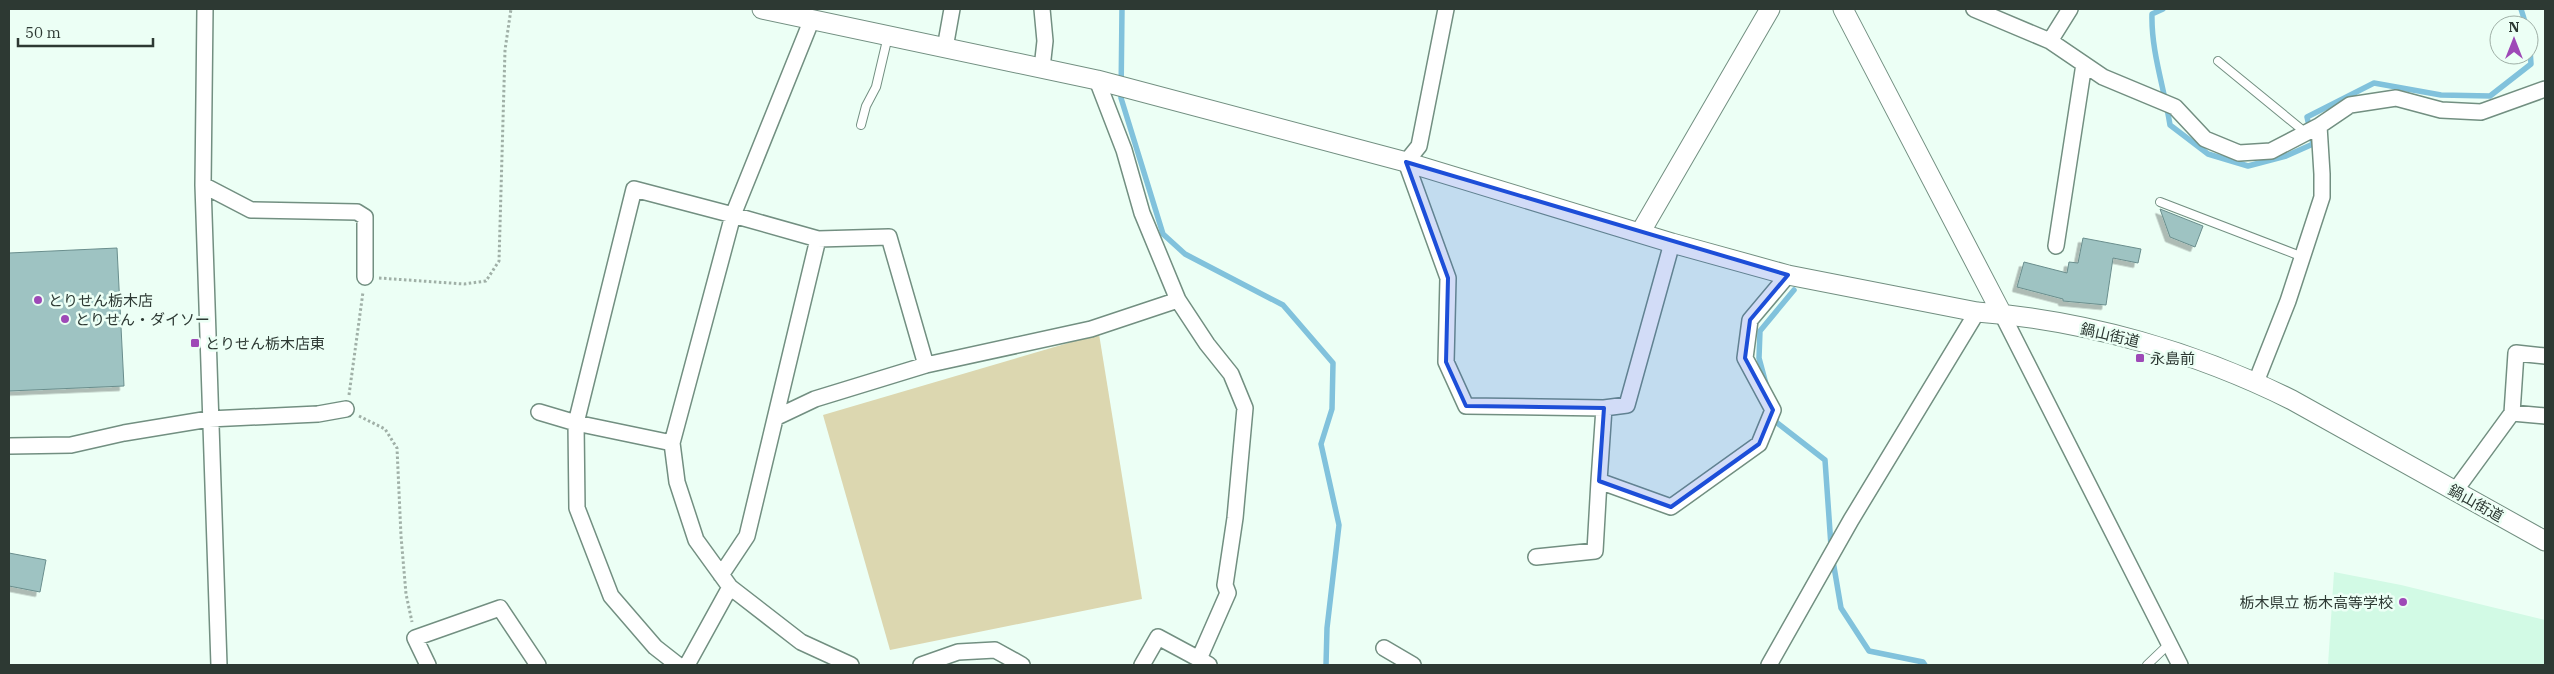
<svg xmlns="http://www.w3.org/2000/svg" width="2554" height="674" font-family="'IBM Plex Serif','Noto Sans JP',serif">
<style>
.built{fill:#d2fae5}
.green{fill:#dcd7b0}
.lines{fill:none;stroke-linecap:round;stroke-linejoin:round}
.stream{stroke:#81c2dc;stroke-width:5.5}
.building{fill:#9ec3c2;stroke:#6a8e8d;filter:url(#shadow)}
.service-casing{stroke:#728f81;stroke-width:10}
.minor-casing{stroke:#728f81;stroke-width:18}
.tertiary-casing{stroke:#728f81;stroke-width:21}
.path{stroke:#a0b0a7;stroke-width:3;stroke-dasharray:2.5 2.5;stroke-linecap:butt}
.service{stroke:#fff;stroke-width:8}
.minor{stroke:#fff;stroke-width:15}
.tertiary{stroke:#fff;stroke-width:19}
.marked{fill:#1d4ed8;fill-opacity:0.2;stroke:#1d4ed8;stroke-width:4;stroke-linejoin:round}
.poi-dot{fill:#9e49b7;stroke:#ecfff5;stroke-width:2}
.labels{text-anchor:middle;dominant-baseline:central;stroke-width:5;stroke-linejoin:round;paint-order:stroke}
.poi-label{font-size:15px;fill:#2d3933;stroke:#ecfff5;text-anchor:start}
.street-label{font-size:15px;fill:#2d3933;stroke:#ecfff5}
</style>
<defs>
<filter id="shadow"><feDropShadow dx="-4.5" dy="4.5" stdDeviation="0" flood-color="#0004"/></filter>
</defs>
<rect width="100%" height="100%" fill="#ecfff5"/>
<path class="built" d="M 2334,572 L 2401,585 L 2545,620 L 2545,665 L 2328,665 Z"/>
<path class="green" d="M 1099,334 L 1142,599 L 890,650 L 823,415 Z"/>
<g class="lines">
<path class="stream" d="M 1122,9 L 1121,98 L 1163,234 L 1185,254 L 1283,305 L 1333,363 L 1332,409 L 1321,444 L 1339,525 L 1327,628 L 1326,665
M 2163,9 L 2152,14 C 2151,51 2164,87 2170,125 L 2208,154 L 2248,166 L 2286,156 L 2313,144 L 2307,117 L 2374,83 L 2441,95 L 2490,96 L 2531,64 L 2529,34
M 2521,9 L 2526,25
M 1766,384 L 1759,358 L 1760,331 L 1794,290
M 1775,415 L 1776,422 L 1825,460 L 1831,546
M 1833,561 L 1841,608 L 1869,651 L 1923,662 L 1925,665"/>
</g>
<path class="building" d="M 2160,209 L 2203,226 L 2195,247 L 2170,237 Z
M 2083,238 L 2141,249 L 2138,263 L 2113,258 L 2106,305 L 2063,301 L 2063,299 L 2017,287 L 2024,262 L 2067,273 L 2069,262 L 2078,263 Z
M 117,248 L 124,386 L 9,391 L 9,253 Z
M 9,553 L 46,560 L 40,592 L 9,586 Z"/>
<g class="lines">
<defs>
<path id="service" d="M 2218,61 L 2306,133
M 861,125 L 866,106 L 876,87 L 888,36
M 2160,202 L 2303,257
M 2147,665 L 2169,644"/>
<path id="minor" d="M 205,9 L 203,185 L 219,665
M 1042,9 L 1045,41 L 1042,68
M 1446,9 L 1419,146 L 1406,162 L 1448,278 L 1446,362 L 1466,406 L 1604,408 L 1599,481 L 1671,507 L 1759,444 L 1773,410 L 1745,358 L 1750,320 L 1788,275
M 1974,9 L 2050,41 L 2103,77 L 2175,107 L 2205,139 L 2239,153 L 2271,151 L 2319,126 L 2350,105 L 2396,98 L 2441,110 L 2481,112 L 2545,89
M 812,19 L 733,215 L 818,239 L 889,237 L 926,365
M 2050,41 L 2070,9
M 945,48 L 952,9
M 1097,80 L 1124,150 L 1142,213 L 1178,300 L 1207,344 L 1231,374 L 1245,408 L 1235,518 L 1225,585 L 1228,593 L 1199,659 L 1209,665
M 203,185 L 251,210 L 357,212 L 365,217 L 365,277
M 2056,246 L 2084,64
M 2002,314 L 2180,665
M 2256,382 L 2288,301 L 2322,197 L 2322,174 L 2319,126
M 1604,408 L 1627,405 L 1672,243
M 539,412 L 576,423 L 672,443
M 2512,413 L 2545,416
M 777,417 L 815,399 L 926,365 L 1091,329 L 1178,300
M 9,446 L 71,445 L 124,433 L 209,419 L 318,414 L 346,409
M 2455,491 L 2512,413 L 2516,353 L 2545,356
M 1536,557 L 1595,551 L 1599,481
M 721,575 L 747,536 L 818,239
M 1384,648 L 1413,665
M 428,665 L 415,638 L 500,608 L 538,665
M 678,665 L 655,647 L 611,596 L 577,508 L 576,423 L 634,189 L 733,215 L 672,443 L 677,482 L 696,540 L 730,587 L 801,642 L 851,665
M 687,665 L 730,587
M 921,665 L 958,652 L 995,650 L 1022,665
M 1142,665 L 1158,637 L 1199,659
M 1769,665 L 1851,520 L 1977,312"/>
<path id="tertiary" d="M 762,9 L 1097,80 L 1406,162 L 1672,243 L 1788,275 L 1977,312 C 2085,320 2196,352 2292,400 L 2545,541
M 1843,9 L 2002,314
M 1640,233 L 1770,9"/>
</defs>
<use href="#service" class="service-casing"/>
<use href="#minor" class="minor-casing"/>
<use href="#tertiary" class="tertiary-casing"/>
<path class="path" d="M 379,278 L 464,284 L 486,281 L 499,261 L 505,50 L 511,9
M 349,395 L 363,292
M 359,416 L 385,429 L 397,448 L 401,536 L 406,594 L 412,622"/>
<use href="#service" class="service"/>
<use href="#minor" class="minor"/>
<use href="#tertiary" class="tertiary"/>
</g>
<path class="marked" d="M 1406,162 L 1788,275 L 1750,320 L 1745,358 L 1773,410 L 1759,444 L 1671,507 L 1599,481 L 1604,408 L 1466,406 L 1446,362 L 1448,278 Z"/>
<g class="poi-dot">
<circle cx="38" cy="300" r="5"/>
<circle cx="65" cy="319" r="5"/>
<rect x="190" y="338" width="10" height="10" rx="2.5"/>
<rect x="2135" y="353" width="10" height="10" rx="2.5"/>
<circle cx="2403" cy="602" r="5"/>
</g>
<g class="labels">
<g class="poi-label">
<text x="48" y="300">とりせん栃木店</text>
<text x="75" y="319">とりせん・ダイソー</text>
<text x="205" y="343">とりせん栃木店東</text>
<text x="2150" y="358">永島前</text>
<text x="2393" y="602" text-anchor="end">栃木県立 栃木高等学校</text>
</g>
<g class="street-label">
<text transform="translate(2110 335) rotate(13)">鍋山街道</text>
<text transform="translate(2476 503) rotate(29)">鍋山街道</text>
</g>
</g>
<rect width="2554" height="674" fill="none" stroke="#2d3933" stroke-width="20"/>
<g transform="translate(2514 40)"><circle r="24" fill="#ecfff5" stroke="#a0b0a7"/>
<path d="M0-4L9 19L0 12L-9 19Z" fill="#9e49b7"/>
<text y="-8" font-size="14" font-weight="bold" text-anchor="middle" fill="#2d3933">N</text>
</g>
<path d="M18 38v8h135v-8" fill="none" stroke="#2d3933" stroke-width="2.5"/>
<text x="25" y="38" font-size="15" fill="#2d3933" stroke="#ecfff5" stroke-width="4" paint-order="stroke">50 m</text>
</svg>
